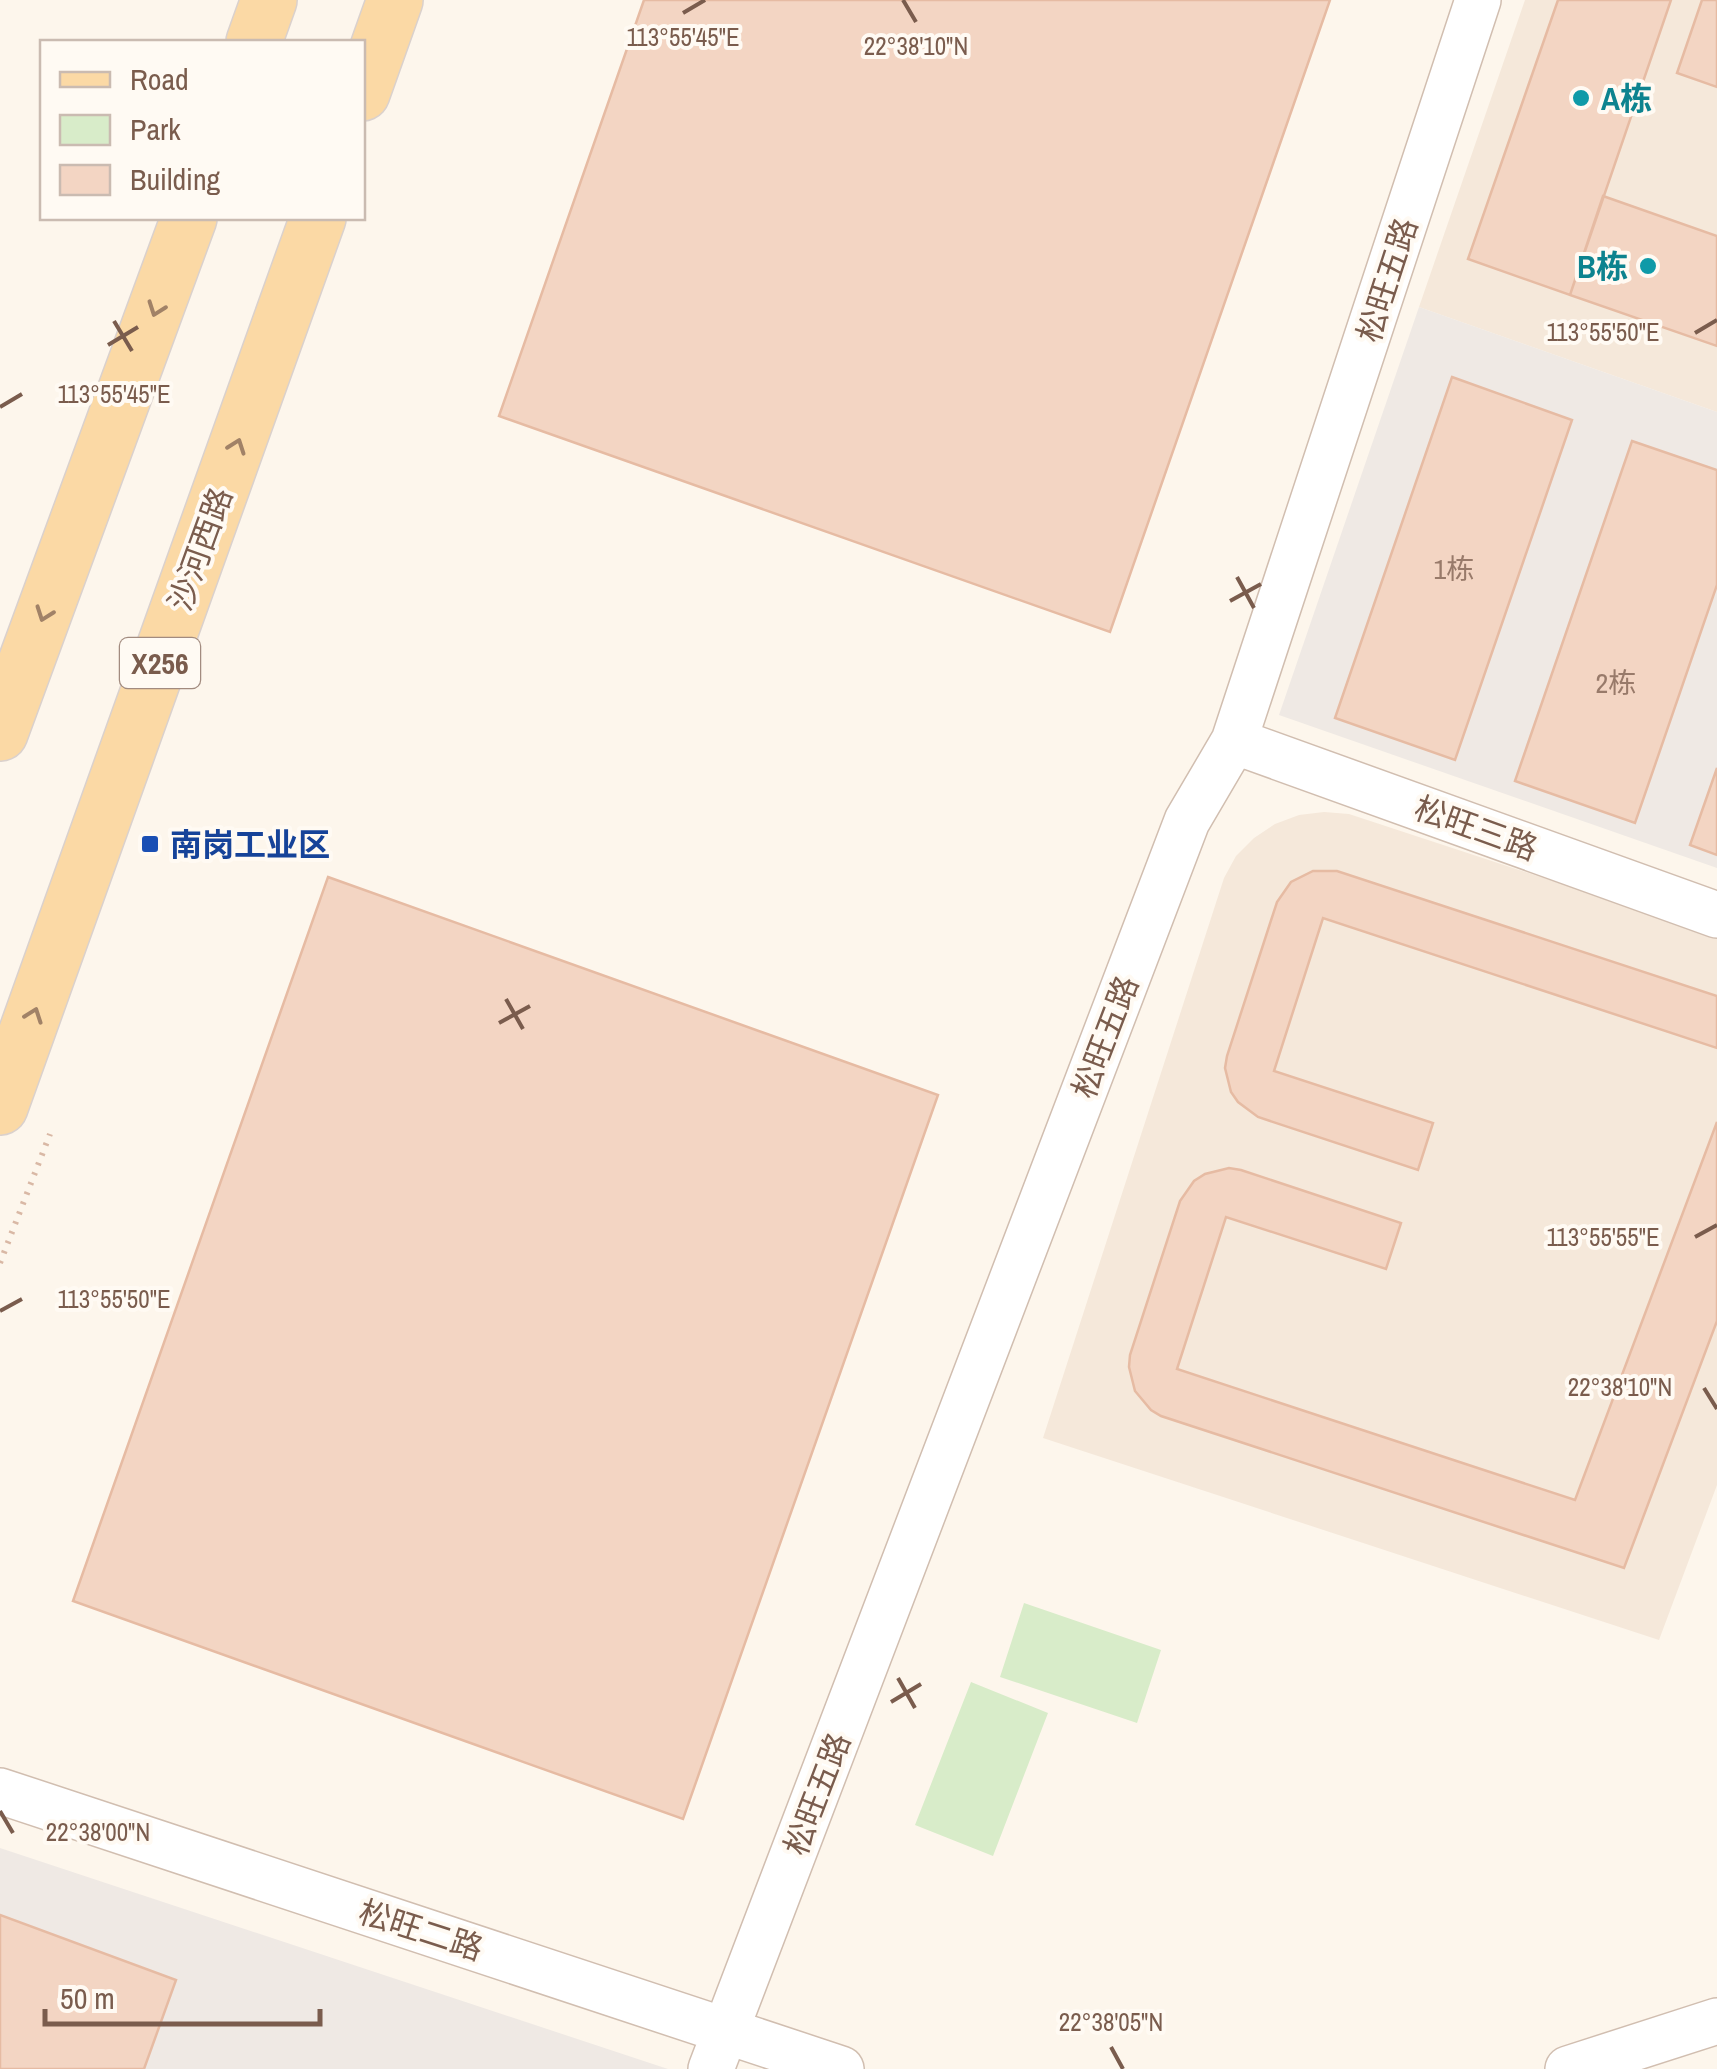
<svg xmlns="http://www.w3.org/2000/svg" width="1717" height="2069" font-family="'Archivo Narrow','Noto Sans SC',sans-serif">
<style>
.residential{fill:#f5e8da}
.industrial{fill:#efe9e4}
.green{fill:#d8ecc9}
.building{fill:#f3d5c3;stroke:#e6bba3;stroke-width:2.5}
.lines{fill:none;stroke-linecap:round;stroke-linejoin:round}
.street-casing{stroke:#d1beb0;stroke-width:48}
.primary-casing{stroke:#dad1cd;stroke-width:58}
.path{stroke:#d9b8a5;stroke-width:6;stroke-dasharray:2.5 8;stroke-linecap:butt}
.street{stroke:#fff;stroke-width:45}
.primary{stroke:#fbd9a5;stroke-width:55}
.oneway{stroke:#a18267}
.ticks{fill:none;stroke:#7a5c4d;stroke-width:4}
.culture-dot{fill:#0f9aa8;stroke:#fffaf3;stroke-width:4}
.transit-dot{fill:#1a4fb4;stroke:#fffaf3;stroke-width:4}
.labels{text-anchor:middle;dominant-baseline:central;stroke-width:8;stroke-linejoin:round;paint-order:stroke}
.number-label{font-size:28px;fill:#987a6a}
.shield{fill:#fffaf3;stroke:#a28b7f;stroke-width:2.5}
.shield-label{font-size:30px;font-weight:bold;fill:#7a5c4d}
.culture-label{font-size:32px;font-weight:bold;fill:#0d838f;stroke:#fffaf3;text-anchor:start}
.street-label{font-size:32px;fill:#7a5c4d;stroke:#fffaf3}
.transit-label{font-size:32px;font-weight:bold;fill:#164399;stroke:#fffaf3;text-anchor:start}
.ticks-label{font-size:25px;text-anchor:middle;fill:#7a5c4d;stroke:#fffaf3;stroke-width:8;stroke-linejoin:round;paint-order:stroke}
</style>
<rect width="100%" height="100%" fill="#fdf6ec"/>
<path class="residential" d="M 1525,0 L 1717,0 L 1717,412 L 1419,307 Z
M 1324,812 L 1349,814 L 1717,935 L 1717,1485 L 1659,1640 L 1043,1438 L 1224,878 L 1236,856 L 1254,838 L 1275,824 L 1299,815 Z"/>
<path class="industrial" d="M 1419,307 L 1717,412 L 1717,868 L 1279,715 Z
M 0,1848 L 668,2069 L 0,2069 Z"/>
<path class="green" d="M 1024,1603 L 1161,1650 L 1137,1723 L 1000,1677 Z
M 971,1682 L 1048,1713 L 993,1856 L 915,1825 Z"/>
<path class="building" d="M 644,0 L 1330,0 L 1110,632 L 499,416 Z
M 1558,0 L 1671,0 L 1570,295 L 1468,259 Z
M 1702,0 L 1717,0 L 1717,87 L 1677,73 Z
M 1603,196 L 1717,236 L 1717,346 L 1570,295 Z
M 1452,377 L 1572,420 L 1455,760 L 1335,718 Z
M 1632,441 L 1717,470 L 1717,585 L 1635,823 L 1515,781 Z
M 1717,768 L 1717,855 L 1690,845 Z
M 1313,871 L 1337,871 L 1717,996 L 1717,1048 L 1323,918 L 1274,1071 L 1433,1123 L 1418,1170 L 1258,1117 L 1238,1102 L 1231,1092 L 1225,1068 L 1227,1056 L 1277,902 L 1291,882 Z
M 328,877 L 938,1095 L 683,1819 L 73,1601 Z
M 1717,1122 L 1717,1321 L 1624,1568 L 1161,1416 L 1151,1410 L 1135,1391 L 1129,1367 L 1130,1355 L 1180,1201 L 1194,1181 L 1205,1174 L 1229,1168 L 1241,1170 L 1401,1223 L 1386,1269 L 1226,1217 L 1177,1369 L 1575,1500 Z
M 0,1915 L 176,1980 L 144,2069 L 0,2069 Z"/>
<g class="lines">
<defs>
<path id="street" d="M 1234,741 L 1717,915
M 0,1791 L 841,2069
M 711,2069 L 1187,821 L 1234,741 L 1478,0
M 1568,2069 L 1717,2021"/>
<path id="primary" d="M 254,42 L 269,0
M 362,93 L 395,0
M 0,733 L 189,218
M 0,1107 L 318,218"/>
</defs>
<use href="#street" class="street-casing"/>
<use href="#primary" class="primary-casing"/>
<path class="path" d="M 0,1263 L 50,1134"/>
<use href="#street" class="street"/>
<use href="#primary" class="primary"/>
</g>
<defs><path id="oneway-chevron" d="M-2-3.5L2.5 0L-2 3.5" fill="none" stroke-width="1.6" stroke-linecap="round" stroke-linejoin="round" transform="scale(2.5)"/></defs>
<g class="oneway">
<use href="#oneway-chevron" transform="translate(156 309) rotate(110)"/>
<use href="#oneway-chevron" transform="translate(237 446) rotate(-70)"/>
<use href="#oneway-chevron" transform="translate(44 614) rotate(110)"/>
<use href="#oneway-chevron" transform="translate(34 1015) rotate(-70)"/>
</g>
<path class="ticks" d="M 903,0 L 916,22M 683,13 L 705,0M 114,321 L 132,351M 1695,333 L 1717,320M 108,345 L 138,327M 0,407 L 22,394M 1237,577 L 1254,608M 1230,601 L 1261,584M 506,999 L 523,1029M 499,1023 L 530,1006M 1695,1237 L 1717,1225M 0,1311 L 22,1299M 1704,1388 L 1717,1409M 898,1678 L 915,1708M 891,1702 L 921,1684M 0,1811 L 13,1833M 1111,2047 L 1123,2069"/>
<g class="culture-dot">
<circle cx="1581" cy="98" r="10"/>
<circle cx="1648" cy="266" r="10"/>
</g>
<rect class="transit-dot" x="140" y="834" width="20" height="20" rx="5"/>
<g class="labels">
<g class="number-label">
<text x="1454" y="569">1栋</text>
<text x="1616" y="683">2栋</text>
</g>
<rect class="shield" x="120" y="638" width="80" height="50" rx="8"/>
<g class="shield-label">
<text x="160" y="663">X256</text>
</g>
<g class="culture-label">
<text x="1601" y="98">A栋</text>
<text x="1628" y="266" text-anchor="end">B栋</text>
</g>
<g class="street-label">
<text transform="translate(1387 280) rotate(-72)">松旺五路</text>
<text transform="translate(200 549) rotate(-70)">沙河西路</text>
<text transform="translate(1476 828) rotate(20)">松旺三路</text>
<text transform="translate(1105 1037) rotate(-69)">松旺五路</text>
<text transform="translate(817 1794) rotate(-69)">松旺五路</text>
<text transform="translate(421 1930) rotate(18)">松旺二路</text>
</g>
<g class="transit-label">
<text x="170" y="844">南岗工业区</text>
</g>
</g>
<g class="ticks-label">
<text x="683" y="46">113°55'45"E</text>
<text x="916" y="55">22°38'10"N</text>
<text x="1603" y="341">113°55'50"E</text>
<text x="114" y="403">113°55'45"E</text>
<text x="1603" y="1246">113°55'55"E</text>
<text x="114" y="1308">113°55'50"E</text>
<text x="1620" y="1396">22°38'10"N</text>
<text x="98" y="1841">22°38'00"N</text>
<text x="1111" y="2031">22°38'05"N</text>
</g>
<rect x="40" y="40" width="325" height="180" fill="#fffaf3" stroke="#cabbb1" stroke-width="2.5"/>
<rect x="60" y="72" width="50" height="15" fill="#fbd9a5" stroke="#cabbb1" stroke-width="2.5"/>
<text x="130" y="90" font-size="30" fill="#7a5c4d">Road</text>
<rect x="60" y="115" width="50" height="30" fill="#d8ecc9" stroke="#cabbb1" stroke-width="2.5"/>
<text x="130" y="140" font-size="30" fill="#7a5c4d">Park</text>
<rect x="60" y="165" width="50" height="30" fill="#f3d5c3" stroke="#cabbb1" stroke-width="2.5"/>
<text x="130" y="190" font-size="30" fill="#7a5c4d">Building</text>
<path d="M45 2009v15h275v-15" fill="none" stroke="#7a5c4d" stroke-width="5"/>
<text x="60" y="2009" font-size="30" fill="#7a5c4d" stroke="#fffaf3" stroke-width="8" paint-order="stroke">50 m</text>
</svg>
